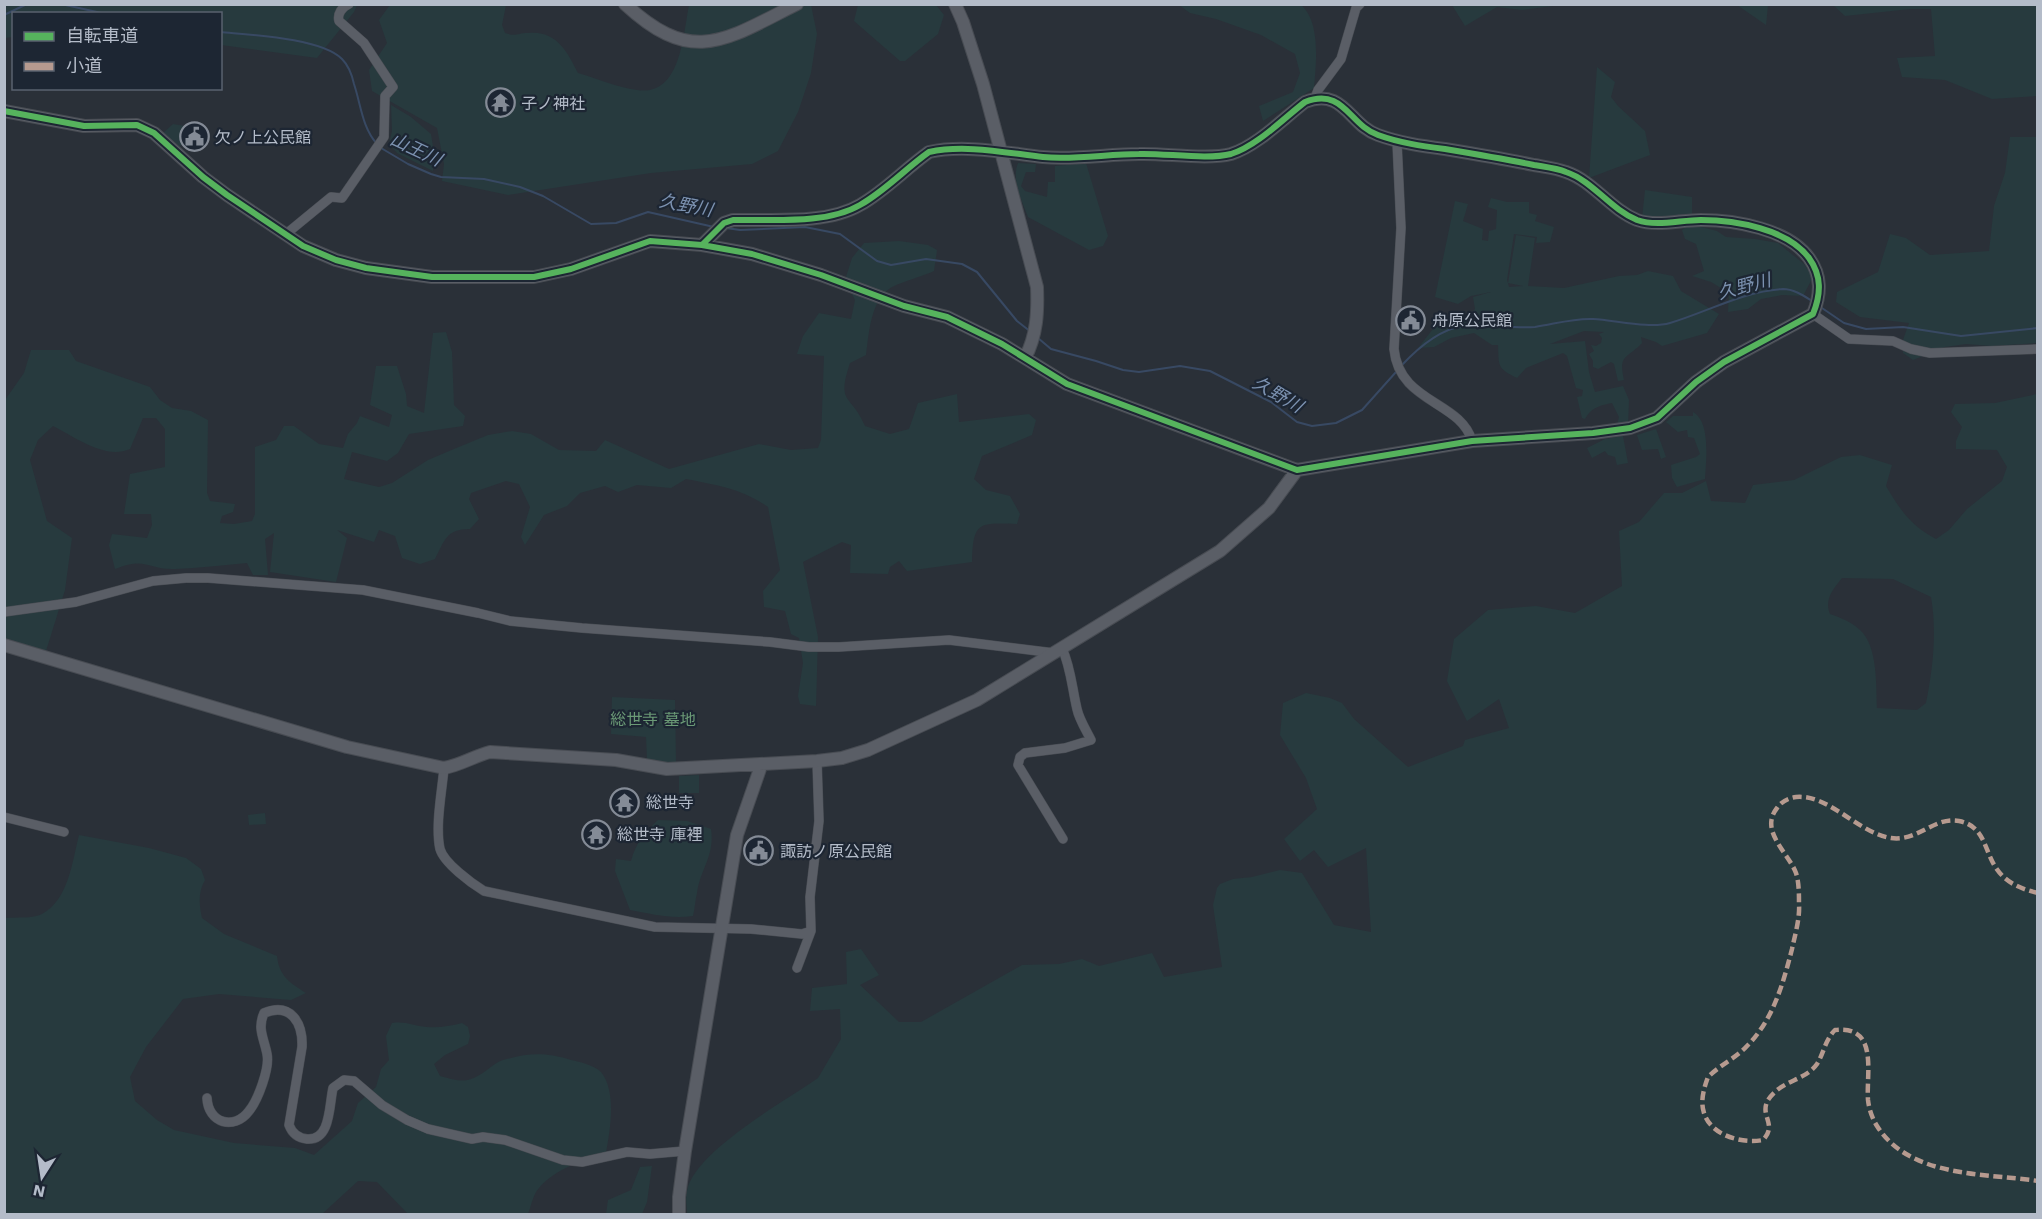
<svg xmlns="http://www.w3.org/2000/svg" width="2042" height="1219" font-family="'Work Sans','Noto Sans JP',sans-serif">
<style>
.green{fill:#273a3e;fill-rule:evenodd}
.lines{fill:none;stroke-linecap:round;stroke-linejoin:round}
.stream{stroke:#384963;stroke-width:2}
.minor-casing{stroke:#484c53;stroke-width:10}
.tertiary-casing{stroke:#484c53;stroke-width:14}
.minor{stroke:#5a5e66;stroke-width:9}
.tertiary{stroke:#5a5e66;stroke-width:12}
.quiet{stroke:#b69a8f;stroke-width:4.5;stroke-dasharray:9 4.5;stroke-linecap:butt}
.cycleway-casing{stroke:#1d2633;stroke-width:10}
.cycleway{stroke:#56b35d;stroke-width:6}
.labels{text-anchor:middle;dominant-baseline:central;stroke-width:4.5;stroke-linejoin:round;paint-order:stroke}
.poi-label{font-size:16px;fill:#b4bcc9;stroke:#1d2633;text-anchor:start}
.park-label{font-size:16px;fill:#6b9a76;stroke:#1d2633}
.water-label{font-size:18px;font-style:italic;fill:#7c92b1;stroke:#1d2633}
</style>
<rect width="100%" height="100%" fill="#2a3038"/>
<path class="green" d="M 4,5 L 357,5 L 354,12 L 317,58 L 221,45 L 220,14 L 14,14 L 13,37 L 5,38 Z
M 390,5 L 506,5 L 502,25 L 505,33 C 517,37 517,33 528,33 C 556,30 567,51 578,73 C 598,79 617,87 637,90 C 681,97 683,35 689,5 L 811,5 L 817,34 L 811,73 L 798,112 L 778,151 L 752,164 L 651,173 L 508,195 L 442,181 L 444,164 L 437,128 L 372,91 L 369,70 L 387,43 L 379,20 Z
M 858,5 L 936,5 L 944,15 L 938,34 L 905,61 L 900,61 L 854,21 Z
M 1179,5 L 1301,5 C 1321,22 1316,64 1314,88 L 1263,121 L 1259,106 L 1293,92 L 1300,73 L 1295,54 L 1261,35 L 1216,19 L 1190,13 Z
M 1452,5 L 1560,5 L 1522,10 L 1497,7 L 1465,26 Z
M 1737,5 L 1768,5 L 1766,26 L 1766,25 Z
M 1833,5 L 2037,5 L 2037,96 L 1992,99 L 1945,80 L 1902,77 L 1897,58 L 1935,56 L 1931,9 L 1910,9 L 1845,16 Z
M 1597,67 L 1615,82 L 1611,97 L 1618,106 L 1645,131 L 1650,155 L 1589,178 Z
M 391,105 L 411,117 L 431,134 L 434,153 L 433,171 L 397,153 L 389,144 L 392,131 Z
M 173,124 L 190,127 L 180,139 L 183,143 L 177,149 L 162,134 Z
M 2010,137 L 2037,137 L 2037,343 L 1992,346 L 1966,344 L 1945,347 L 1913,360 L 1903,353 L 1903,340 L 1909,323 L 1860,317 L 1836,302 L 1837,292 L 1878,272 L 1890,234 L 1906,238 L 1930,255 L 1989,251 L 1994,206 L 2005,173 Z
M 1018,163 L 1036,164 L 1035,172 L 1026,172 L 1021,186 L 1025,191 L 1047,197 L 1048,182 L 1055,182 L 1055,166 L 1086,163 L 1108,236 L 1103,246 L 1089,250 L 1028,217 C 1022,201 1011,180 1018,163 Z
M 1645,190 L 1692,197 L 1692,219 L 1642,219 Z
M 1491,198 L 1507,202 L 1529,202 L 1529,213 L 1537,215 L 1535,221 L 1554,227 L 1550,242 L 1536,243 L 1537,237 L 1514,234 L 1507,280 L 1509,287 L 1523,286 L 1508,283 L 1516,235 L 1535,238 L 1528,286 L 1564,288 L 1619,276 L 1637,275 L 1648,271 L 1673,276 L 1681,291 L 1719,314 L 1707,333 L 1662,346 L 1656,342 L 1641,337 L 1642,343 C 1627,359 1618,354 1624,380 L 1618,381 L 1614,364 L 1611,362 L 1598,369 L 1593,367 L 1593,361 L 1589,354 L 1594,351 L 1591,345 L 1596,346 L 1601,343 L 1602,338 L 1599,334 L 1604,332 L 1584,331 L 1550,344 L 1585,341 L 1589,372 L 1595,392 L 1623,386 L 1629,400 L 1628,426 L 1617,425 L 1619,417 L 1612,403 C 1599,406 1592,407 1585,419 L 1582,418 L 1577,397 L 1582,396 L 1583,390 L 1576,388 L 1567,356 L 1563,353 L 1526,368 L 1517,378 C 1497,368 1499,367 1498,345 L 1492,345 L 1474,333 L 1451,338 L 1434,347 L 1418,348 L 1440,320 L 1464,321 L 1475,309 L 1473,297 L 1491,292 L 1471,296 L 1458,304 L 1435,297 L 1455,201 L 1468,204 L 1463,221 L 1483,229 L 1482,240 L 1488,241 L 1489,231 L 1496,229 L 1497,210 L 1488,207 Z
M 1689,224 L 1717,231 L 1726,237 L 1755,239 L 1778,243 L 1804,264 L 1813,277 L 1803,296 L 1782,295 L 1761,299 L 1748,309 L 1728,312 L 1729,293 L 1711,282 L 1692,276 L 1704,271 L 1696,244 L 1685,239 L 1682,230 Z
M 899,241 L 928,245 L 937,250 L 934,271 C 924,276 897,283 889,289 C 870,303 869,334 866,355 L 850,363 C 836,405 851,393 865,426 L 890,434 L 909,429 L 918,403 L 957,394 L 959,422 L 1029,414 L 1036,420 L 1032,435 L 982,456 L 974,479 L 986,490 L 1010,496 L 1020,514 L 1017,524 C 979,523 973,521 972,562 L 907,571 L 899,561 L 890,567 L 888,574 L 850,573 L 851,545 L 842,542 L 803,562 L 818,637 L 816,706 L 800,704 L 798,696 L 803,663 L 799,638 L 791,634 L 785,611 L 764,607 L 763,591 L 780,570 L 768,507 C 743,489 716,485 686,479 L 671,488 L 637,485 L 618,492 L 605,486 L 580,493 L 567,506 L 544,515 L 525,545 L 521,537 L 530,507 L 519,484 L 506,481 L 471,493 L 469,499 L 479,519 L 470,529 C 446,529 445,540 435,559 L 420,564 L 402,558 L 395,536 L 379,530 L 374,542 L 337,530 L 347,538 L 336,582 L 270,572 L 274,533 L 265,539 L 268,575 L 253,575 L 247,563 C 223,565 199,568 175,569 C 148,570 146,556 115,569 L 109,545 L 112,534 L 147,538 L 152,525 L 151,514 L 124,514 L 130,474 L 165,467 L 165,429 L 156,418 L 143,418 L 130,449 C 105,460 75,437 53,426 L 38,440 L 30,460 L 47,521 L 72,538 L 65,590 L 46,651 L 5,638 L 5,400 L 24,373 L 31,350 L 69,350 L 76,361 L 150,387 L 160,400 L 172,408 L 191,411 L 208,420 L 207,493 L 210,501 L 235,504 L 233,512 L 222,516 L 220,523 L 234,524 L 252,521 L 255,514 L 255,447 L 276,440 L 284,426 L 294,426 L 319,444 L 343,448 L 348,434 L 357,423 L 360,416 L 389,427 L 392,415 L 370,405 L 376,366 L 397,366 L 406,394 L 407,406 L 424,413 L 433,333 L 446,332 L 452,352 L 454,405 L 465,416 L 463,426 L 409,434 L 398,453 L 387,461 L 352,452 L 344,479 L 379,487 L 392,483 L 428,460 L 454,449 L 488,435 L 512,431 L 531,434 L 559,450 L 596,451 L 605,440 L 669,469 L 759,444 L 791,450 L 818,448 L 821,440 L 824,356 L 797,354 L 803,336 L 819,313 L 851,319 L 855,300 L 845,280 L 852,258 L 864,243 Z
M 2037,394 L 2037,1214 L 687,1214 C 687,1207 685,1198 687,1191 C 694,1152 785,1101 818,1078 L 841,1039 L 840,1009 L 810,1011 L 812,988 L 847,984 L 846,952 L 861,949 L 879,975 L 860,985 L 899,1022 L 921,1022 L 1022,965 L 1059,964 L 1082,959 L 1099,966 L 1152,953 L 1164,977 L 1222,967 L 1213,905 L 1217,888 L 1220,884 L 1233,879 L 1252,877 L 1280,870 L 1302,873 L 1334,925 L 1371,932 L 1366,848 L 1328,867 L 1314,850 L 1300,861 L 1284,839 L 1317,809 L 1306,778 L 1280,735 L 1283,703 L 1306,693 L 1330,698 L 1342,703 L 1354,719 L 1408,767 L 1463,746 L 1465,740 L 1509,728 L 1499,699 L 1467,721 L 1447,681 L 1454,639 L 1488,610 L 1536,606 L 1575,613 L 1622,586 L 1619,531 L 1639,522 L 1664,493 L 1682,493 L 1706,481 L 1711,501 L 1745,503 L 1753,485 L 1794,480 L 1841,457 L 1860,455 L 1892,465 L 1886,486 C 1901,511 1910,525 1936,539 L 1949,530 L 1967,509 L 2002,481 L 2007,467 L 1997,450 L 1956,449 L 1956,441 L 1962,427 L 1951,412 L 1955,404 L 1995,403 ZM 1842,578 L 1893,579 L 1931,597 C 1937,631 1933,669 1926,703 L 1917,710 L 1877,708 C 1876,686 1878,646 1860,630 C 1852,622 1841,618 1830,614 C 1824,600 1833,589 1842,578 Z
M 1693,412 C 1711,422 1706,461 1705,479 L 1677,487 L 1672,478 L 1671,465 L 1696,457 L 1700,454 L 1694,438 L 1688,437 L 1687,430 L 1678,432 L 1666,422 L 1673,416 L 1693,416 Z
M 1656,429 L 1666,457 L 1661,459 L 1658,449 L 1642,450 L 1637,435 Z
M 1623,436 L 1628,463 L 1617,465 L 1615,457 L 1608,455 L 1605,451 L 1592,458 L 1587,448 L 1605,439 Z
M 612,697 L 675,700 L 676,763 L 662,763 L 647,759 L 646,737 L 611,734 Z
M 699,775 L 699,793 L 679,793 L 679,776 Z
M 265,813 L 266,824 L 249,825 L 248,815 Z
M 658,820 L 687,821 L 711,829 C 715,856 700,869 697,893 C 695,901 695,908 693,916 C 669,919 653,914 630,910 L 615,871 L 616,859 L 631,861 C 636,843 644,833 658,820 Z
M 79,835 L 149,848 L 186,858 L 201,869 L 205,880 C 198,892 199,904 202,918 L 224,934 L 277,956 C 279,976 290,983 306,993 L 291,1000 L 219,994 L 183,999 L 146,1047 L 130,1077 L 135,1101 L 157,1120 L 174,1130 L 234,1143 L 295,1148 L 314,1155 L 352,1121 L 358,1103 L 376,1087 L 381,1069 L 389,1060 L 386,1036 L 392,1023 C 407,1021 413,1026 427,1027 C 438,1028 451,1026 462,1023 L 468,1027 L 470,1036 L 468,1044 L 445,1055 L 434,1064 L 440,1076 C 462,1082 467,1084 487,1070 C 492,1066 497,1062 503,1060 C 529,1053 544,1052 571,1060 C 580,1062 594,1065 601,1072 C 617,1092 610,1130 606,1153 C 584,1159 554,1170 539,1188 C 533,1194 531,1207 528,1214 L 408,1214 L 377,1182 L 358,1181 L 322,1214 L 5,1214 L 5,918 C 15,917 33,919 42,914 C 69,899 72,862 79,835 Z
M 652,1166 L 647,1202 L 642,1214 L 606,1214 L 608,1200 L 631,1190 L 640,1167 Z"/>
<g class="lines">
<path class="stream" d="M 61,4 L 106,14
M 4,15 L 27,4
M 220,32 C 251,35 321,38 342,59 C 348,65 352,75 354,84 C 361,105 362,127 377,144
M 381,148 L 408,164 L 431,174 L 441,177 L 484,179 L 520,187 L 543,196 L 591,224 L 616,223 L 648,212 L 714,227
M 726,228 L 740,230 L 805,227 L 840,234 L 877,261 L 891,265 L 926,259 L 962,264 L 977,272 L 1017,321 L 1031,332
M 1819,306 L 1844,323 L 1866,329 L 1903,327 L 1961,336 L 2038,328
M 1038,338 L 1051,349 L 1096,361 L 1123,370 L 1139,372 L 1180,366 L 1210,371 L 1271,402 L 1297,422 L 1312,426 L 1336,423 L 1362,410 L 1396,372
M 1402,365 C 1417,349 1439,330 1462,326 C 1486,323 1511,329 1535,327 C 1555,324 1573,318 1593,319 C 1615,320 1649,329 1670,323 C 1707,312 1744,291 1783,289 C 1794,289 1804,296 1812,301"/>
<defs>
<path id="minor" d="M 1315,98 L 1318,90 L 1341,59 L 1356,8 L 1360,4
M 1397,142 L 1401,228 L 1394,349 C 1399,403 1461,401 1472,441
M 286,234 L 331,197 L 342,198 L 384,137 L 385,96 L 393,87 L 364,43 L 339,21 C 337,14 342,7 349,4
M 1813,314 L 1849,339 L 1893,341 L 1911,349 L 1930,353 L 2038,349
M 4,612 L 76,602 L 153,581 L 186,578 L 208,578 L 363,590 L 478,613 L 510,621 L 582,628 L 770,642 L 809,647 L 839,647 L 949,640 L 1054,653
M 1062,648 C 1071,668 1072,688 1077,709 C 1079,719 1086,730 1091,740 L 1065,748 L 1025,753 L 1020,757 L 1018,765 L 1063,839
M 444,768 C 442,791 435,826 440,849 C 444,863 471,883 484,891 L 655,927 L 751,929 L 802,934 L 811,931
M 4,817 L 64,832
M 797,968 L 811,931 L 810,897 L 819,821 L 817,761
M 207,1098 C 208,1123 234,1131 249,1111 C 258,1100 270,1068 267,1054 C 264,1038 257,1029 264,1013 C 291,1002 303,1023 302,1047 L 289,1125 C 292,1133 297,1138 307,1139 C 331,1141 329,1105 333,1088 L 344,1080 L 354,1081 L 382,1105 L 407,1120 L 428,1129 L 472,1139 L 483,1137 L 505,1140 L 563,1160 L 582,1162 L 627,1152 L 650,1154 L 685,1151"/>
<path id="tertiary" d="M 625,4 C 693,67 725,40 797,4
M 955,4 L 963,22 L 983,84 L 1037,287 C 1038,312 1037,335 1025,358
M 4,111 L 84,126 L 137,125 L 154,133 L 203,177 L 227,195 L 303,246 L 336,260 L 366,268 L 432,277 L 534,277 L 571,269 L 650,241 L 702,245 L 752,254 L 821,275 L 904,306 L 947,317 L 1002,344 L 1067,384 L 1297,470 L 1472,441 L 1593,433 L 1630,428 L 1657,418 L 1696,382 L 1724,362 L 1813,314 C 1821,294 1822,276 1809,258 C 1788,229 1735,220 1701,220 C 1680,220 1657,227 1637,220 C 1610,209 1593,181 1566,172 C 1556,168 1545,167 1534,165 C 1505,159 1475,154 1445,149 C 1422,146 1400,143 1378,135 C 1349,125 1344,87 1305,102 C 1284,118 1257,146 1231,154 C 1207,160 1165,153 1139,154 C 1108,154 1074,160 1043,157 C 1007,153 965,144 929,152 C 905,169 885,191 860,205 C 826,225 771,219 733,220 L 724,223 L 702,245
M 4,645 L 347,747 L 444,768 C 461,765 474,756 490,752 L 616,760 L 667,769 L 817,761 L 842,758 L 868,750 L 977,700 L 1220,551 L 1269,508 L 1297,470
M 679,1214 L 679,1197 L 685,1151 L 737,835 L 761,766"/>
</defs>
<use href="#minor" class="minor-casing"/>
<use href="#tertiary" class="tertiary-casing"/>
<use href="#minor" class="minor"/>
<use href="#tertiary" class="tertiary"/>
<path class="quiet" d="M 2038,893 C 2021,889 2006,883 1996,868 C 1984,850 1985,826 1959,821 C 1935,816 1917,842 1891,838 C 1858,833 1829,794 1796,797 C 1788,798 1781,802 1777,808 C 1759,831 1788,852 1796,873 C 1799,882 1799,894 1799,904 C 1800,918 1795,935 1792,949 C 1783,984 1773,1020 1747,1046 C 1736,1058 1720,1065 1708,1077 C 1704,1088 1700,1101 1704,1113 C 1711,1136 1743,1144 1763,1140 C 1778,1124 1759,1116 1768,1100 C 1781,1080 1805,1081 1817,1064 C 1824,1053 1825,1040 1835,1030 C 1879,1025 1866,1073 1868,1100 C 1869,1109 1872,1118 1877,1126 C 1910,1178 1984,1173 2038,1181"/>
<defs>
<path id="cycleway" d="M 4,111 L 84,126 L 137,125 L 154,133 L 203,177 L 227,195 L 303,246 L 336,260 L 366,268 L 432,277 L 534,277 L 571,269 L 650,241 L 702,245 L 752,254 L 821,275 L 904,306 L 947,317 L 1002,344 L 1067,384 L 1297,470 L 1472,441 L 1593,433 L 1630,428 L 1657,418 L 1696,382 L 1724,362 L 1813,314 C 1821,294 1822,276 1809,258 C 1788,229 1735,220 1701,220 C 1680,220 1657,227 1637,220 C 1610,209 1593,181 1566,172 C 1556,168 1545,167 1534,165 C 1505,159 1475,154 1445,149 C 1422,146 1400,143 1378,135 C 1349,125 1344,87 1305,102 C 1284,118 1257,146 1231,154 C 1207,160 1165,153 1139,154 C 1108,154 1074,160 1043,157 C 1007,153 965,144 929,152 C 905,169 885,191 860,205 C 826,225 771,219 733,220 L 724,223 L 702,245"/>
</defs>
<use href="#cycleway" class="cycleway-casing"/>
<use href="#cycleway" class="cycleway"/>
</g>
<defs>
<symbol id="temple-ring" viewBox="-11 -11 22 22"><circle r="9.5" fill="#1d2633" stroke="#848b96" stroke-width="1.5"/><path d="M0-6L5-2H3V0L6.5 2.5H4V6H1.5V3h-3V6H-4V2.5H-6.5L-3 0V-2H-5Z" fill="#848b96"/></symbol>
<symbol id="civic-ring" viewBox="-11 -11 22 22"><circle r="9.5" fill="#1d2633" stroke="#848b96" stroke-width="1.5"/><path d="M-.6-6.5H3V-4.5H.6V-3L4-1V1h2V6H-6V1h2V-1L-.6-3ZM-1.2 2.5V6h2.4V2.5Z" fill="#848b96"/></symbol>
</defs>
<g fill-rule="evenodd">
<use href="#temple-ring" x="484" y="86" width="33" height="33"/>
<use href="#civic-ring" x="178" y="120" width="33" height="33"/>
<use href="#civic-ring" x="1394" y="304" width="33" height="33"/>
<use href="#temple-ring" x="608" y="786" width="33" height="33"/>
<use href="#temple-ring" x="580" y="818" width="33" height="33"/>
<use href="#civic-ring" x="742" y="834" width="33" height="33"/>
</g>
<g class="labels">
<g class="poi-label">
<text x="521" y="103">子ノ神社</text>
<text x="215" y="137">欠ノ上公民館</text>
<text x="1432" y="320">舟原公民館</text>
<text x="646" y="802">総世寺</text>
<text x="617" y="834">総世寺 庫裡</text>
<text x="780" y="851">諏訪ノ原公民館</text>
</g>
<g class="park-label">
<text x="653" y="719">総世寺 墓地</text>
</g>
<g class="water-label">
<text transform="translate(416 149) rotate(25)">山王川</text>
<text transform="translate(686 205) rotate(11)">久野川</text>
<text transform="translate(1744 286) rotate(-15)">久野川</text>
<text transform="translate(1278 394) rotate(30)">久野川</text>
</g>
</g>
<rect width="2042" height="1219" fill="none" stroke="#b4bcc9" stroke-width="12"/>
<rect x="12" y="12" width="210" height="78" fill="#1d2633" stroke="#59626f" stroke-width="1.5"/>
<rect x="24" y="32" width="30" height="9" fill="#56b35d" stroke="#59626f" stroke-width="1.5"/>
<text x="66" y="42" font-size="18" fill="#b4bcc9">自転車道</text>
<rect x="24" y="62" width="30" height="9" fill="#b69a8f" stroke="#59626f" stroke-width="1.5"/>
<text x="66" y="72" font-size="18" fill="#b4bcc9">小道</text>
<g transform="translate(42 1177) rotate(192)" stroke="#1d2633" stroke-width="4.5" paint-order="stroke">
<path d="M0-4.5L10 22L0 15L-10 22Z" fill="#b4bcc9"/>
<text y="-9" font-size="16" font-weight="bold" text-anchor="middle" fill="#b4bcc9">N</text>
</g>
</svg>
